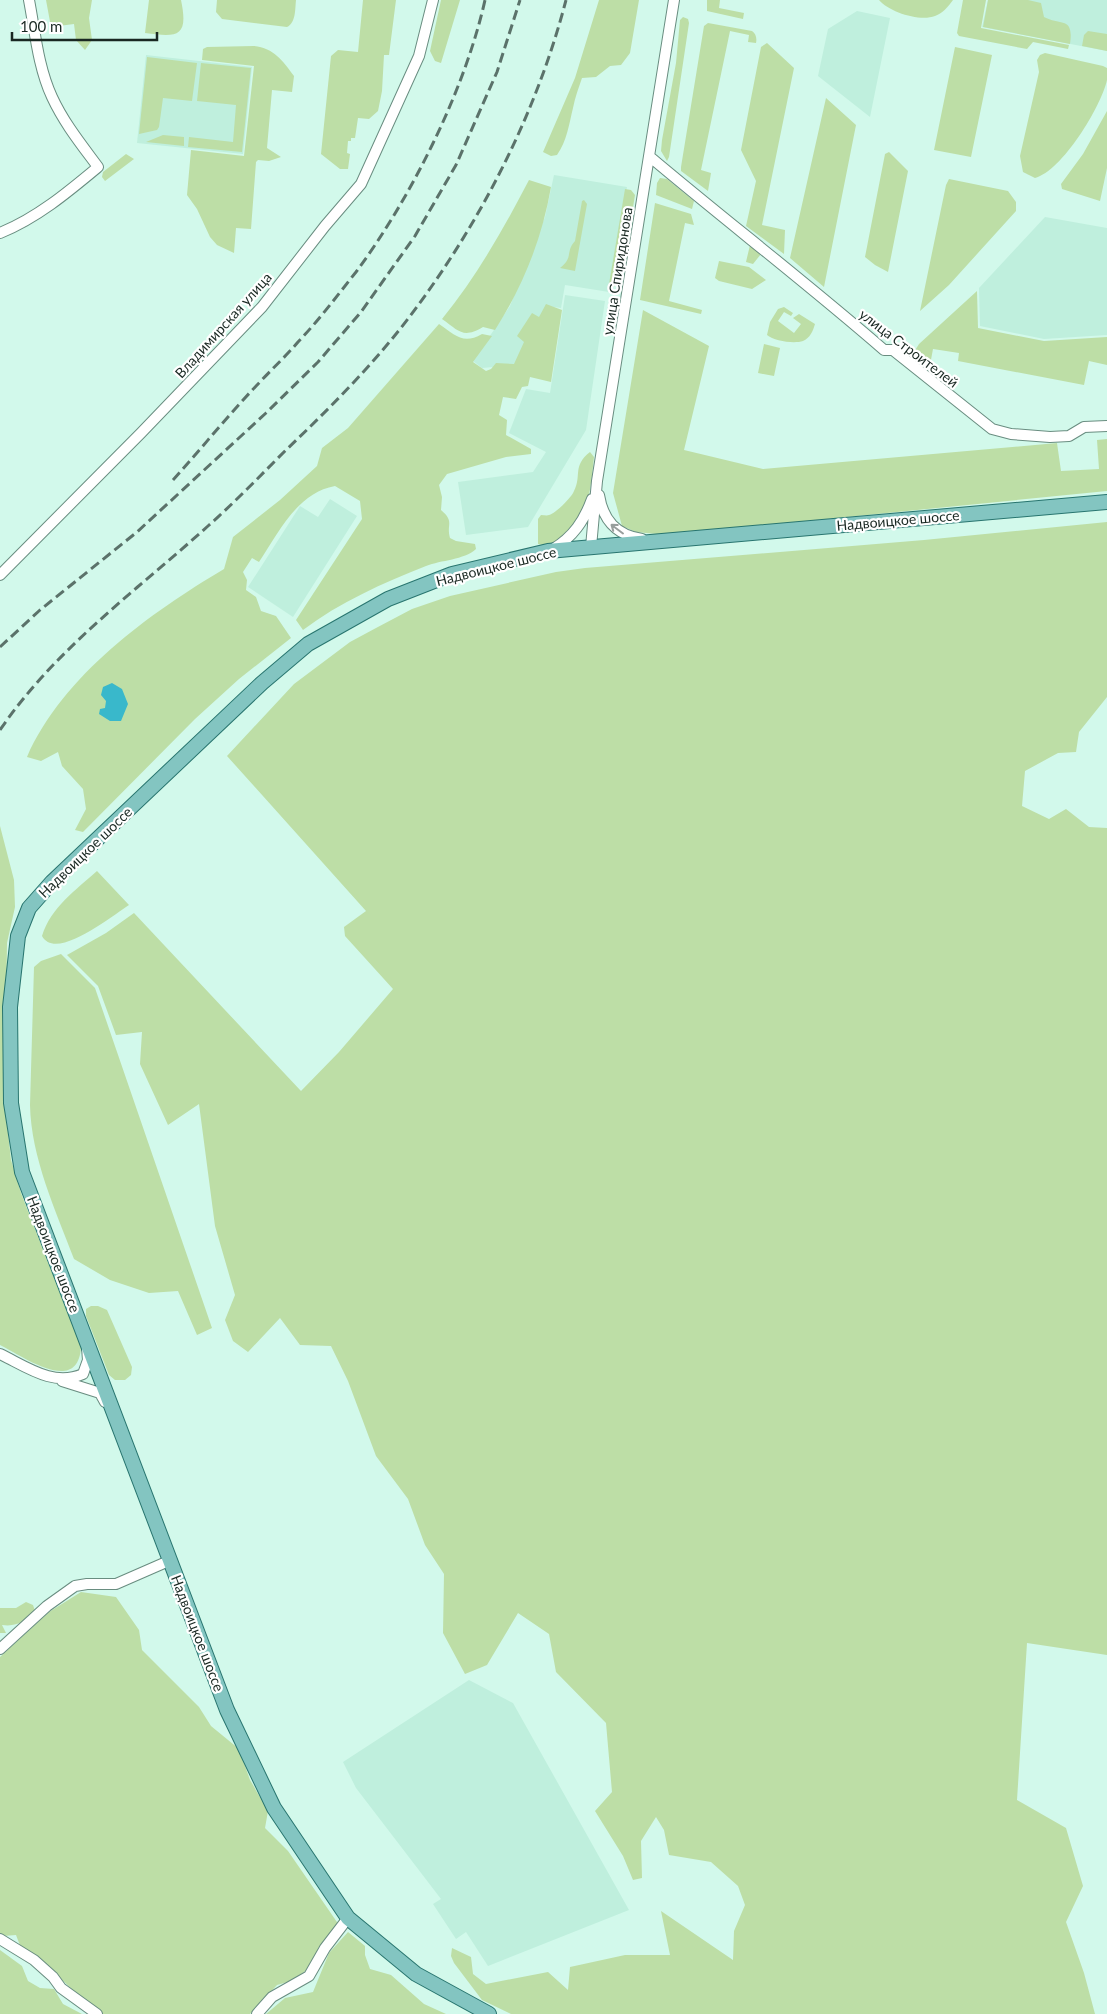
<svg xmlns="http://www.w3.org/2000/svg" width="1107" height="2014" font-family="Lato,sans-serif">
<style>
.built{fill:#bfefdd}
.green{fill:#bddea6}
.water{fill:#39b8cb}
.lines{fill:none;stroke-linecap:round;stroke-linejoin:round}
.minor-casing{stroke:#698d80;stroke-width:12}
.major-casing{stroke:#28756f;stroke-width:16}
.minor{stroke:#fff;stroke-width:10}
.major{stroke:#83c5c1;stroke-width:14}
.rail{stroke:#5b726a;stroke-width:3;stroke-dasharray:10 5;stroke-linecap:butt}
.oneway{stroke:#989e9c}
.labels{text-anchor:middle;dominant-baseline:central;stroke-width:4.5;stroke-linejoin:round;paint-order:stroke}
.street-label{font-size:14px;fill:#192822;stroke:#fff}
</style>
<rect width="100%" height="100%" fill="#d2f9eb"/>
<path class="built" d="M 988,0 L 1107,0 L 1107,51 L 982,27 Z
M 857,11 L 890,18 L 870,117 L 818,76 L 828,29 Z
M 146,55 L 252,67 L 243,154 L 137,143 Z
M 554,175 L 627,187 L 609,292 L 565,285 L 561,308 L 547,306 L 515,365 L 482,368 L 473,361 L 510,306 L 545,217 Z
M 1045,217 L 1107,228 L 1107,335 L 1044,339 L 980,326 L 979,288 Z
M 565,295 L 605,301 L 586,430 L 528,527 L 466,535 L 458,482 L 533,472 L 546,452 L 509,433 L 526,389 L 550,393 Z
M 330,499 L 357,516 L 293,617 L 248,587 L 300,506 L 318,517 Z
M 469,1680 L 513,1703 L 629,1910 L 488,1966 L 466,1932 L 456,1939 L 433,1904 L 441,1899 L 356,1788 L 343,1762 Z"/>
<path class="green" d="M 46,0 L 92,0 L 89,18 L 92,40 L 85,50 L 76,40 L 74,24 L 51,27 Z
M 149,0 L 181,0 C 189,38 177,37 145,33 Z
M 217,0 L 296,0 C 295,9 296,23 287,27 L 222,19 L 216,12 Z
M 363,0 L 396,0 L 389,55 L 384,55 L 382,91 L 378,111 L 369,119 L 358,118 L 355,138 L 351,138 L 351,141 L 348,141 L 347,153 L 350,154 L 348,169 L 340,169 L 321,154 L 331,56 L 338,50 L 358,52 Z
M 441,0 L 460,0 L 441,63 L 435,61 L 430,51 Z
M 599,0 L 639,0 L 630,53 L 621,65 L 610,66 L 596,77 L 582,78 C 579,87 575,97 573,108 C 569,124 567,141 557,155 L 551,156 L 543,152 L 575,78 Z
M 707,0 L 720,0 L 719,8 L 744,13 L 743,19 L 707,11 Z
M 879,0 L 953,0 C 948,7 943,13 935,16 C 920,22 889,12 879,0 Z
M 963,0 L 986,0 L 981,28 L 1069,45 L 1068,49 L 1033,42 L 1027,49 L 959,36 L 957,33 Z
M 988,0 L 1028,0 L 1041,3 L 1044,17 C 1061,26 1074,16 1070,44 L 983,27 Z
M 683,17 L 688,19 L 689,23 L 669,157 L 667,161 L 661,151 L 662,140 L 676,63 L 680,20 Z
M 708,23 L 752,31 C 756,34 757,38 756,43 L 748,42 L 749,35 L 730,31 L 701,170 L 711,173 L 708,191 L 681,171 L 681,167 L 704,26 Z
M 1088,31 L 1107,34 L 1107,51 L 1082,46 L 1084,35 Z
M 767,43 L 794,68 L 762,225 L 785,230 L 784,254 L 746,226 L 756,181 L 741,150 L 761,47 Z
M 254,46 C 274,48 283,61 294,76 L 292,92 L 272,90 L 267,148 L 281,157 L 269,161 L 258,160 L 256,162 L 251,229 L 236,228 L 234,253 L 217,245 L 210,237 L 197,209 L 187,195 L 191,150 L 244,156 L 254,66 L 202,60 L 203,49 L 207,47 Z
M 955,47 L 992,55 L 971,157 L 934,150 Z
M 1045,53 L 1103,66 L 1107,68 C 1107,72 1107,76 1107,80 C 1101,107 1062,171 1035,178 L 1023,172 L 1020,156 L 1039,72 L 1037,60 L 1040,55 Z
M 147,57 L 197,63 L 192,101 L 163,98 L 159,127 L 157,130 L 139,134 Z
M 201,63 L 251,68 L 242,152 L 188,147 L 189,137 L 233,142 L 236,105 L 197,101 Z
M 826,98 L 856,125 L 824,287 L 790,258 Z
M 1107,111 L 1107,168 L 1100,201 L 1062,189 L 1061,184 L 1083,154 Z
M 163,135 L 184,137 L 184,146 L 146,142 Z
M 889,152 L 908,171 L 888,272 L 875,265 L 865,257 L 885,154 Z
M 126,154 L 134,159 L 105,181 L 102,177 L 103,172 Z
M 660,178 L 667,179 L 694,201 L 692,209 L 656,195 L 657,183 Z
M 949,179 L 1008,191 L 1016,202 L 1016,211 L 949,285 L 920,311 L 946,185 Z
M 529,180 L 551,187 C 542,239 523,286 495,330 L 483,327 C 463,339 459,331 442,319 C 477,276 504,228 529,180 Z
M 625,189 L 631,190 L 635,195 L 622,275 L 618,284 L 608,290 Z
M 584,200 L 587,204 L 575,271 L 560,268 C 574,257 565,252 575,241 L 582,201 Z
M 655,203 L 691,214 L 694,225 L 685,223 L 669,301 L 702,310 L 701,314 L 640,300 Z
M 750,245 L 761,254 L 753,264 L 746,262 Z
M 719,261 L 749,267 L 766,280 L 752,289 L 719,281 L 715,278 Z
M 977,291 L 978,328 L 1044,341 L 1107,337 L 1107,365 L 1089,361 L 1084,385 L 958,361 L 959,353 L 933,349 L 930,365 L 914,358 L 914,352 L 919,344 Z
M 546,304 L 562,310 L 551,382 L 530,377 L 528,386 L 522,387 L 516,399 L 503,397 L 499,415 L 507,420 L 506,435 L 531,449 L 531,454 L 506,457 L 447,474 L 439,485 L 442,497 L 441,510 C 455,522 446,524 450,538 L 456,541 L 475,544 L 476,549 C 464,560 441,560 426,566 C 383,583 340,602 303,630 L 296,620 L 362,519 L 360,501 L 335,486 C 297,493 279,532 259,562 L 252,558 L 243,572 L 247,580 L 246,590 L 256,597 L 261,611 L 276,616 L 291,638 L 239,679 L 195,719 L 83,832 L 75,830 L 86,809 L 83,789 L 62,766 L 58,752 L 41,761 L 27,757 C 63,675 150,613 224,569 L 233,537 L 280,500 L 317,466 L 322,448 L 348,428 L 439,324 C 455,335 463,345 482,334 L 492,336 L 473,362 L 486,371 L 491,369 L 496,363 L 514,364 L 524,342 L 517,336 L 532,313 L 539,317 Z
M 784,307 L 793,313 L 791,316 L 784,312 L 778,321 L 794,333 L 801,324 L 793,318 L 799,314 L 815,324 C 813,331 810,338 803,341 C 794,344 774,341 767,335 L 770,322 L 778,309 Z
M 643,310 L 709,346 L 684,450 L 763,469 L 1057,443 L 1061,471 L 1099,469 L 1097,440 L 1107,439 L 1107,491 L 667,535 L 636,532 L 622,526 L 613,493 Z
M 764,344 L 780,348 L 774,376 L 758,373 Z
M 590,452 L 594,457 C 592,475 590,506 579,521 C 575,527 567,532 562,537 C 555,544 548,547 538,544 L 538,519 L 541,515 C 544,515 547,516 549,515 C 555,514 572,497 574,491 C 582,476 572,466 590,452 Z
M 1107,522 L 1107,697 L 1079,732 L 1076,752 L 1058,753 L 1025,771 L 1022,806 L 1049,819 L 1066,809 L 1089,827 L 1107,828 L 1107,1655 L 1027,1643 L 1017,1800 L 1066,1828 L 1083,1886 L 1066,1922 L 1084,1973 L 1095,2014 L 511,2014 L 482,2000 L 454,1963 L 451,1956 L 452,1948 L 471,1957 L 473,1974 L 486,1984 L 548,1972 L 568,1990 L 570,1967 L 625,1955 L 670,1955 L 661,1911 L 733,1960 L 734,1931 L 745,1905 L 738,1886 L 711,1862 L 669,1855 L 664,1830 L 656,1817 L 641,1841 L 642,1878 L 633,1880 L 623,1856 L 595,1811 L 612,1792 L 606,1723 L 556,1672 L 549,1634 L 518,1613 L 487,1665 L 465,1674 L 443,1633 L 444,1574 L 425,1545 L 408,1499 L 376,1456 L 348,1381 L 331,1346 L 300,1345 L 280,1318 L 248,1352 L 233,1341 L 225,1320 L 235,1295 L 215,1226 L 199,1104 L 168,1125 L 140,1064 L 142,1032 L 116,1035 L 98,986 L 67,955 L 106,933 L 134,913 L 301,1091 L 339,1052 L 393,989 L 345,936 L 344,927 L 366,911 L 227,756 L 294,684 L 350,642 L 376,628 L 412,609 L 450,596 L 556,572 L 585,568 L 924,540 Z
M 0,826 L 14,880 L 15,907 L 7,943 L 5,1088 L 7,1124 L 11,1160 L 21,1193 L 81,1347 C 78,1396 24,1357 0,1345 Z
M 97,871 L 129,905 C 113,915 56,962 42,936 C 51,907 76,890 97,871 Z
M 61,954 L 95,988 L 212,1328 L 197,1335 L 178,1291 L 149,1293 L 110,1280 L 74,1259 C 56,1211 31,1158 30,1105 L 34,967 L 41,961 Z
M 91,1306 L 98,1306 L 107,1310 L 132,1367 L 131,1375 L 125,1380 L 115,1380 L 109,1375 L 86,1316 L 86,1309 Z
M 81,1592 L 116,1597 L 139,1630 L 142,1650 L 199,1707 L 211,1726 L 239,1749 L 250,1780 L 268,1811 L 265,1828 L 288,1851 L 339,1925 L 330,1939 L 318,1948 L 319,1958 L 311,1967 L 291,1981 L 277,1985 L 250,2014 L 102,2014 L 77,1994 L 58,1976 L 21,1948 L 16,1935 L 3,1936 L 0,1934 L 0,1657 L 49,1612 Z
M 26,1602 L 33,1605 L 35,1611 C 24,1621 18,1627 2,1625 L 6,1633 L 0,1633 L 0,1608 L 16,1608 Z
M 348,1932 L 365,1946 L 365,1955 L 370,1969 L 391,1975 L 424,2004 L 446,2014 L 266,2014 L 285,1998 L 313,1992 L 329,1953 Z
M 0,1950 L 22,1966 L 28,1981 L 40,1988 L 54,1989 L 63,2004 L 82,2014 L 0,2014 Z"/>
<path class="water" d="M 112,683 L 122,689 L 128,704 L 121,721 L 110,721 L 99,714 L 100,709 L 105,708 L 106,701 L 101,695 L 103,687 Z"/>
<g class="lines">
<defs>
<path id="minor" d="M 649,156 C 726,221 807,283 884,350 L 893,350 L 992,429 L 1011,434 L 1050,437 L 1069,436 L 1084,427 L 1107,426
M 0,233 C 37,218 68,192 98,167 C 81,144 64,123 52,97 C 38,67 35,31 29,0
M 599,495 C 603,520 616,535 642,539
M 591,547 L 597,481 L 674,0
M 553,549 C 573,537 584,521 592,499
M 0,575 L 141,433 L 262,307 L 325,226 L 361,184 L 419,56 L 433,0
M 0,1354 C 27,1367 53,1387 83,1374 L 88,1360 L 87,1348
M 62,1381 L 100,1393 L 105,1402
M 0,1649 L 47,1606 L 75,1586 L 87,1584 L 116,1584 L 171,1560
M 0,1939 L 34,1960 L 53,1977 L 61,1988 L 97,2014
M 257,2014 L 272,1997 L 309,1976 L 325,1948 L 348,1918"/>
<path id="major" d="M 489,2014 L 416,1974 L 348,1918 L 274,1808 L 227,1710 L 22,1172 L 11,1103 L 10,1007 L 18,936 L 29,908 L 52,882 L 262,683 L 308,644 L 388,599 L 452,574 L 548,551 L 1107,502"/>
</defs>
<use href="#minor" class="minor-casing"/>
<use href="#major" class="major-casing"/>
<use href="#minor" class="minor"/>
<use href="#major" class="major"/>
<path class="rail" d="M 173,480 C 202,448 229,414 259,383 C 272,369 286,356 298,342 C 319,320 337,296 356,272 C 411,198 465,90 485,0
M 0,647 L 40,610 L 137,532 L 266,413 L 318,362 L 361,312 L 415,236 L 456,165 L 497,72 L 520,0
M 0,730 C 55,649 136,591 208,526 C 235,502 260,476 286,450 C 333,405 380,358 419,304 C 485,214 538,108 566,0"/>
</g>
<defs><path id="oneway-shaft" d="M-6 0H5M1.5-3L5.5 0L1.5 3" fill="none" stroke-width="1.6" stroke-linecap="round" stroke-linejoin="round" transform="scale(1.25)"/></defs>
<use class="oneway" href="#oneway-shaft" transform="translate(617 529) rotate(-143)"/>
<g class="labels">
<g class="street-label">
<text transform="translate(617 271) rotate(-81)">улица Спиридонова</text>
<text transform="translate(223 325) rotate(-48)">Владимирская улица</text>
<text transform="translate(909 348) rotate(37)">улица Строителей</text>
<text transform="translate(898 520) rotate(-5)">Надвоицкое шоссе</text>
<text transform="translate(496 566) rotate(-14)">Надвоицкое шоссе</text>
<text transform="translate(85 852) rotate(-44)">Надвоицкое шоссе</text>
<text transform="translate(54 1254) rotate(69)">Надвоицкое шоссе</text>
<text transform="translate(198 1633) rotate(69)">Надвоицкое шоссе</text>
</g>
</g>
<path d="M12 32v8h145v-8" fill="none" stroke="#192822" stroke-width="2.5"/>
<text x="20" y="32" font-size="15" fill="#192822" stroke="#ffffff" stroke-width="4" paint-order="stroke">100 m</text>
</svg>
